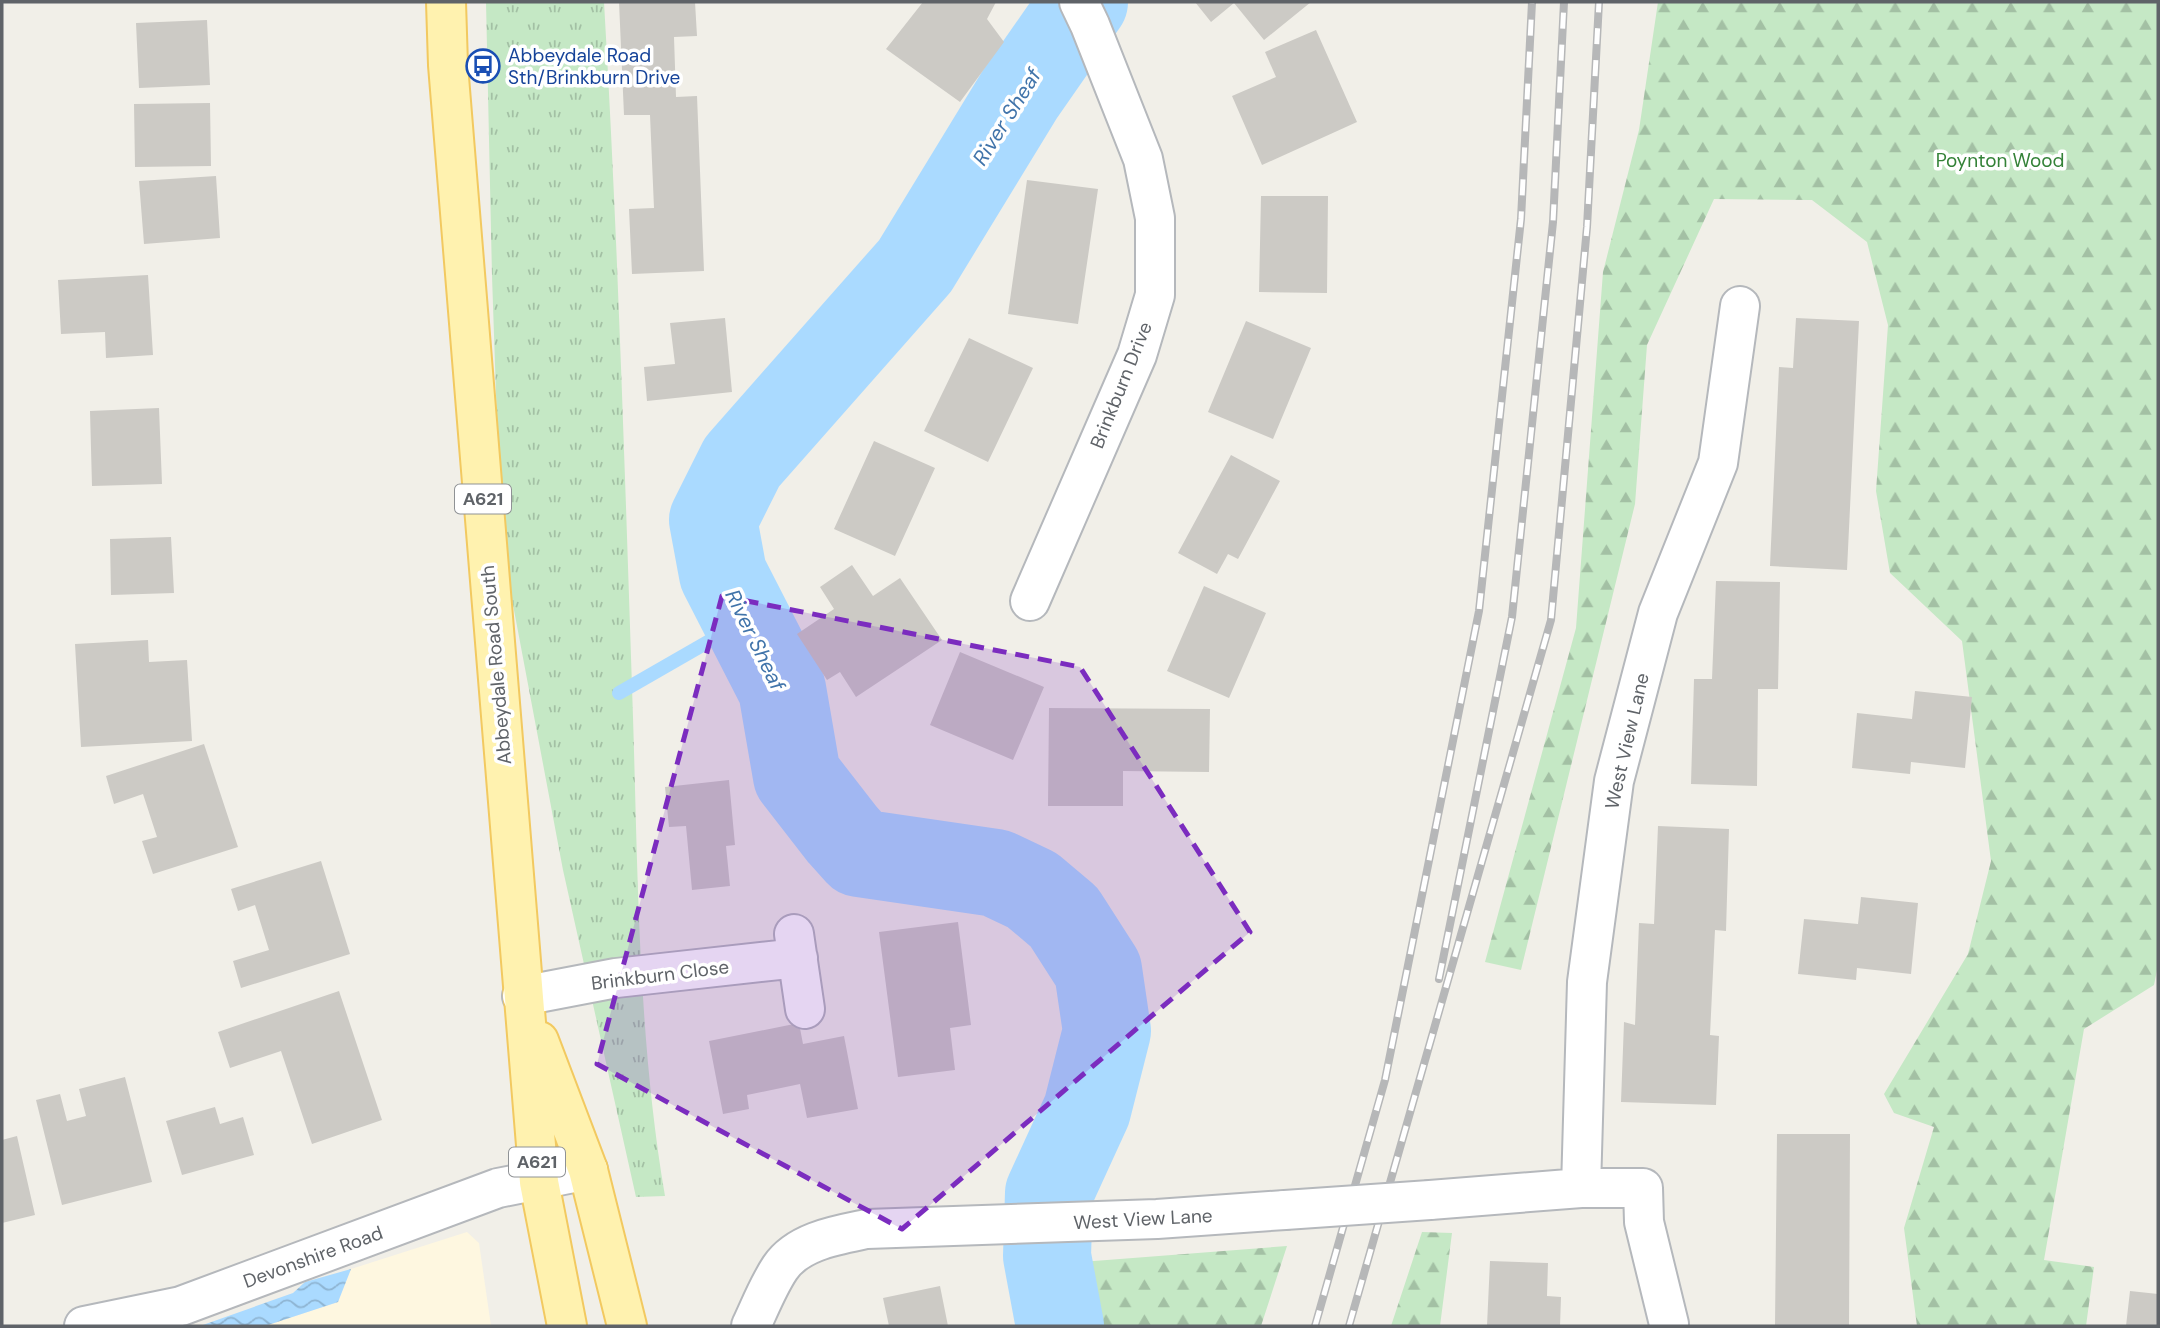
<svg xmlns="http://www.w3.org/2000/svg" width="2160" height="1328" font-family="'DM Sans',sans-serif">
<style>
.commercial{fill:#fef7e0}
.grass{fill:url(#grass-tufts)}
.forest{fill:url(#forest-firs)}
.water{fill:url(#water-waves)}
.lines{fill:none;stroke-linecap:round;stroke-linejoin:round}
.stream{stroke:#aadaff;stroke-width:14}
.river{stroke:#aadaff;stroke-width:88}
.building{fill:#cccac5}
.street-casing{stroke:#b5b8bc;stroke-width:42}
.primary-casing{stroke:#f2c960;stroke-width:42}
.street{stroke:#fff;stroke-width:38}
.primary{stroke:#fff2af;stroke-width:38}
.rail-casing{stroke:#b6b7b8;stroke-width:8}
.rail{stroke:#fff;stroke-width:5;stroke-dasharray:16;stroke-linecap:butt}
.street-bridge-casing{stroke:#b5b8bc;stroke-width:42;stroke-linecap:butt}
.street-bridge{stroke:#fff;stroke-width:38}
.marked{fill:#7b2cbf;fill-opacity:0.2;stroke:#7b2cbf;stroke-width:5;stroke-dasharray:14 9;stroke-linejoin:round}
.labels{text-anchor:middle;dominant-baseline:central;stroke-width:7;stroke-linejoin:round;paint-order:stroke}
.shield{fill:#fff;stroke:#8f9295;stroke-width:2}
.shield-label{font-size:18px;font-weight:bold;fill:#5f6368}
.transit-label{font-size:19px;fill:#164399;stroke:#fff;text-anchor:start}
.park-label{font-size:19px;fill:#348238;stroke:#fff}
.street-label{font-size:19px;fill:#5f6368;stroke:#fff}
.water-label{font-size:21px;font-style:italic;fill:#4174aa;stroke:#fff}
</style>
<defs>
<pattern id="grass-tufts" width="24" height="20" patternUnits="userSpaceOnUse" patternTransform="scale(1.75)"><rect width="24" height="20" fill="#c5e8c5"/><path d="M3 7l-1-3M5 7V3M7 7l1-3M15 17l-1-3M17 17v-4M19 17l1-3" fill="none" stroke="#a3c0a4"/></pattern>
<pattern id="forest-firs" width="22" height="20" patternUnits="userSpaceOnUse" patternTransform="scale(1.75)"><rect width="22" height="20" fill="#c5e8c5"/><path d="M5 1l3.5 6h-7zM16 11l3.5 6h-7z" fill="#a3c0a4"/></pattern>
<pattern id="water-waves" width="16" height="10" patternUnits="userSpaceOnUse" patternTransform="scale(1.75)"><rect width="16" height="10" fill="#aadaff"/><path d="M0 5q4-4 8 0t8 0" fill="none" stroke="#8eb4d2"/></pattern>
</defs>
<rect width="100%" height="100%" fill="#f1efe8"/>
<path class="commercial" d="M 467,1232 L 479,1243 L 491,1326 L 265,1326 L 338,1302 L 351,1269 Z"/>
<path class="grass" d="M 486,2 L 604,2 C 618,240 625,478 633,717 C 638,876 638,1038 665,1196 L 636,1197 L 563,870 L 501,541 L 492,276 Z"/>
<path class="forest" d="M 1658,2 L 2158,2 L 2158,965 L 2154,985 L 2084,1029 L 2044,1260 L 2094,1267 L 2086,1326 L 1917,1326 L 1904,1228 L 1934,1127 L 1894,1113 L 1884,1094 L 1968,954 L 1991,861 L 1962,641 L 1890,573 L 1876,491 L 1888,325 L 1867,242 L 1812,200 L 1714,199 L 1647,345 L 1635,504 L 1521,970 L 1485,962 L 1576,628 L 1603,272 L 1639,130 Z
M 1422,1232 L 1452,1233 L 1440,1326 L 1391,1326 Z
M 1287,1246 L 1261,1326 L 1060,1326 L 1047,1256 L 1081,1262 Z"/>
<path class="water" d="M 351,1269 L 338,1302 L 265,1326 L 200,1326 L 293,1293 L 305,1282 Z"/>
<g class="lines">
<path class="stream" d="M 619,693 L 746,620"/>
<path class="river" d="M 1060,1326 L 1047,1256 L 1049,1193 L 1087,1110 L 1107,1031 L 1098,970 L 1064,917 L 1032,890 L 996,873 L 859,853 L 842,834 L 797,776 L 782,689 L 723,574 L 713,520 L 742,462 L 915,266 L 1020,94 L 1084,2"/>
</g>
<path class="building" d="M 619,2 L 695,2 L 697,36 L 674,37 L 676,97 L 697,96 L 704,271 L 632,274 L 629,209 L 654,208 L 650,115 L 624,115 Z
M 923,2 L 996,2 L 987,19 L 1004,42 L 960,102 L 886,49 Z
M 1195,2 L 1311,2 L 1264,40 L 1234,3 L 1211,22 Z
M 207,20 L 210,85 L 139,88 L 136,23 Z
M 1316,30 L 1357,122 L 1262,165 L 1232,96 L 1276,77 L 1265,52 Z
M 210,103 L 211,166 L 135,167 L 134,104 Z
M 216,176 L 220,238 L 144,244 L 139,181 Z
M 1027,180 L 1098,189 L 1078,324 L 1008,314 Z
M 1261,196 L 1328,196 L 1327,293 L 1259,292 Z
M 148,275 L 153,355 L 106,358 L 105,332 L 61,334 L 58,280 Z
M 725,318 L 732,392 L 647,401 L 644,367 L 675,364 L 670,323 Z
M 1796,318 L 1859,321 L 1847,570 L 1770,566 L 1779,367 L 1793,368 Z
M 1246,321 L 1311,348 L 1273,439 L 1208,412 Z
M 969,338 L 1033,368 L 988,462 L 924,431 Z
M 159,408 L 162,484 L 92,486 L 90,411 Z
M 874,441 L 935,468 L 895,556 L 834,529 Z
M 1231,455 L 1280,481 L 1238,559 L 1228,554 L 1217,574 L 1178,553 Z
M 171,537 L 174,593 L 111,595 L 110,539 Z
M 852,565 L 873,596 L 900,578 L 942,640 L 856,697 L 840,672 L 827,680 L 797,634 L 834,609 L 820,587 Z
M 1716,581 L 1780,582 L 1778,689 L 1758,689 L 1757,786 L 1691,784 L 1694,679 L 1712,679 Z
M 1204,586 L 1266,613 L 1229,698 L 1167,671 Z
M 148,640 L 149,662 L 187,660 L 192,741 L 81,747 L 75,644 Z
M 960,652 L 1044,687 L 1013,760 L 930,725 Z
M 1915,691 L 1972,697 L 1965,768 L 1911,762 L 1910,774 L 1852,768 L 1857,713 L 1912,719 Z
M 1049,708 L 1210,709 L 1209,772 L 1123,771 L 1123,806 L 1048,806 Z
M 204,744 L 238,847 L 153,874 L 142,841 L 157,837 L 143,794 L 114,804 L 106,776 Z
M 729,780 L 735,845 L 726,846 L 730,886 L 692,890 L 686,826 L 669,827 L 665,787 Z
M 1658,826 L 1729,829 L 1726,931 L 1715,930 L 1710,1035 L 1719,1036 L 1716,1105 L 1621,1102 L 1624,1022 L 1635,1025 L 1639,923 L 1654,924 Z
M 321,861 L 350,954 L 241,988 L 233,961 L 269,950 L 255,905 L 238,911 L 231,889 Z
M 1861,897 L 1918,903 L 1911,974 L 1857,968 L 1856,980 L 1798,974 L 1804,919 L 1858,924 Z
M 958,922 L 971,1025 L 950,1028 L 955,1070 L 898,1077 L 879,932 Z
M 339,991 L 382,1120 L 312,1144 L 281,1051 L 230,1068 L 218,1032 Z
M 799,1023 L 803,1044 L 844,1036 L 858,1109 L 807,1118 L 800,1084 L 747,1095 L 749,1109 L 723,1114 L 709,1041 Z
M 125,1077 L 152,1182 L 62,1205 L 36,1100 L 60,1094 L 67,1121 L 86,1116 L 79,1089 Z
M 215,1107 L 220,1124 L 243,1117 L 254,1155 L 182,1175 L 166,1121 Z
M 1777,1134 L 1850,1134 L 1849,1326 L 1775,1326 Z
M 17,1136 L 35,1215 L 2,1223 L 2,1140 Z
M 1490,1261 L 1548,1263 L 1547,1296 L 1561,1297 L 1560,1326 L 1487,1326 Z
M 940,1286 L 948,1326 L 889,1326 L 883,1298 Z
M 2130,1291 L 2158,1294 L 2158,1326 L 2126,1326 Z"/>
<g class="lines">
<defs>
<path id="street" d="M 1030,601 L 1137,355 L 1155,295 L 1155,218 L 1143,159 L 1090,25 L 1079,2
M 794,934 L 805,1009
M 522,996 L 616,978 L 798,958
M 1581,1188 L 1587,982 L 1614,781 L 1658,613 L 1718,463 L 1740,306
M 1430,1200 L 1581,1188 L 1643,1188 L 1644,1222 L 1669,1324
M 84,1326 L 181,1306 L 498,1188 L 588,1170
M 751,1326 C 760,1307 768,1286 780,1268 C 798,1241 838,1235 867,1229 L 1157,1219 L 1285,1210"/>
<path id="primary" d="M 446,2 L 448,65 L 539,1182 L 567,1326
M 539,1041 L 588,1170 L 627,1326"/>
</defs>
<use href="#street" class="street-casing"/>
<use href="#primary" class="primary-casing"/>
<use href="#street" class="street"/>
<use href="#primary" class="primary"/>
<defs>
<path id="rail" d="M 1439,979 L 1512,617 L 1553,222 L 1564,2
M 1315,1326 L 1385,1080 L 1479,611 L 1521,219 L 1532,2
M 1349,1326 L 1551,620 L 1587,227 L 1599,2"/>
</defs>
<use href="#rail" class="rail-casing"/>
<use href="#rail" class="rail"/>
<defs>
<path id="street-bridge" d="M 1285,1210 L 1430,1200"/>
</defs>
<use href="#street-bridge" class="street-bridge-casing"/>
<use href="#street-bridge" class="street-bridge"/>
</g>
<path class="marked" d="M 722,596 L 1080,667 L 1250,932 L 902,1229 L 597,1064 Z"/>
<defs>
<symbol id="bus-ring" viewBox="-11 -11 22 22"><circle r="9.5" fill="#fff" stroke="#1a4fb4" stroke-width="1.5"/><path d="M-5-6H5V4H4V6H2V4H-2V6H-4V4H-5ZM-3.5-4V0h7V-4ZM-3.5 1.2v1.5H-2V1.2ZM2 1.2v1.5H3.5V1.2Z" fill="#1a4fb4"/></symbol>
</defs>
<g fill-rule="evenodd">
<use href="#bus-ring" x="464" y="47" width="38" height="38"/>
</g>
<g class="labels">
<g class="shield">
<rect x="455" y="484.5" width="56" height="29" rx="5"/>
<rect x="509" y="1147.5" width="56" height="29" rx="5"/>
</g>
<g class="shield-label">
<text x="483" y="499">A621</text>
<text x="537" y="1162">A621</text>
</g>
<g class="transit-label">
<text x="508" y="55">Abbeydale Road<tspan x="508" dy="22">Sth/Brinkburn Drive</tspan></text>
</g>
<g class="park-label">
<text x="2000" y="160">Poynton Wood</text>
</g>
<g class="street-label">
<text transform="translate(1121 385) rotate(-68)">Brinkburn Drive</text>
<text transform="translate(496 665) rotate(-95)">Abbeydale Road South</text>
<text transform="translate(1627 741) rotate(-77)">West View Lane</text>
<text transform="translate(660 975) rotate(-7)">Brinkburn Close</text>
<text transform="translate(1143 1219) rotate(-3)">West View Lane</text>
<text transform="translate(313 1257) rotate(-20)">Devonshire Road</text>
</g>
<g class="water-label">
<text transform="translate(1007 117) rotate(-58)">River Sheaf</text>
<text transform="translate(755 640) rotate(64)">River Sheaf</text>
</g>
</g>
<rect width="2160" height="1328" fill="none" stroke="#5f6368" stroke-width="7"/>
</svg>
